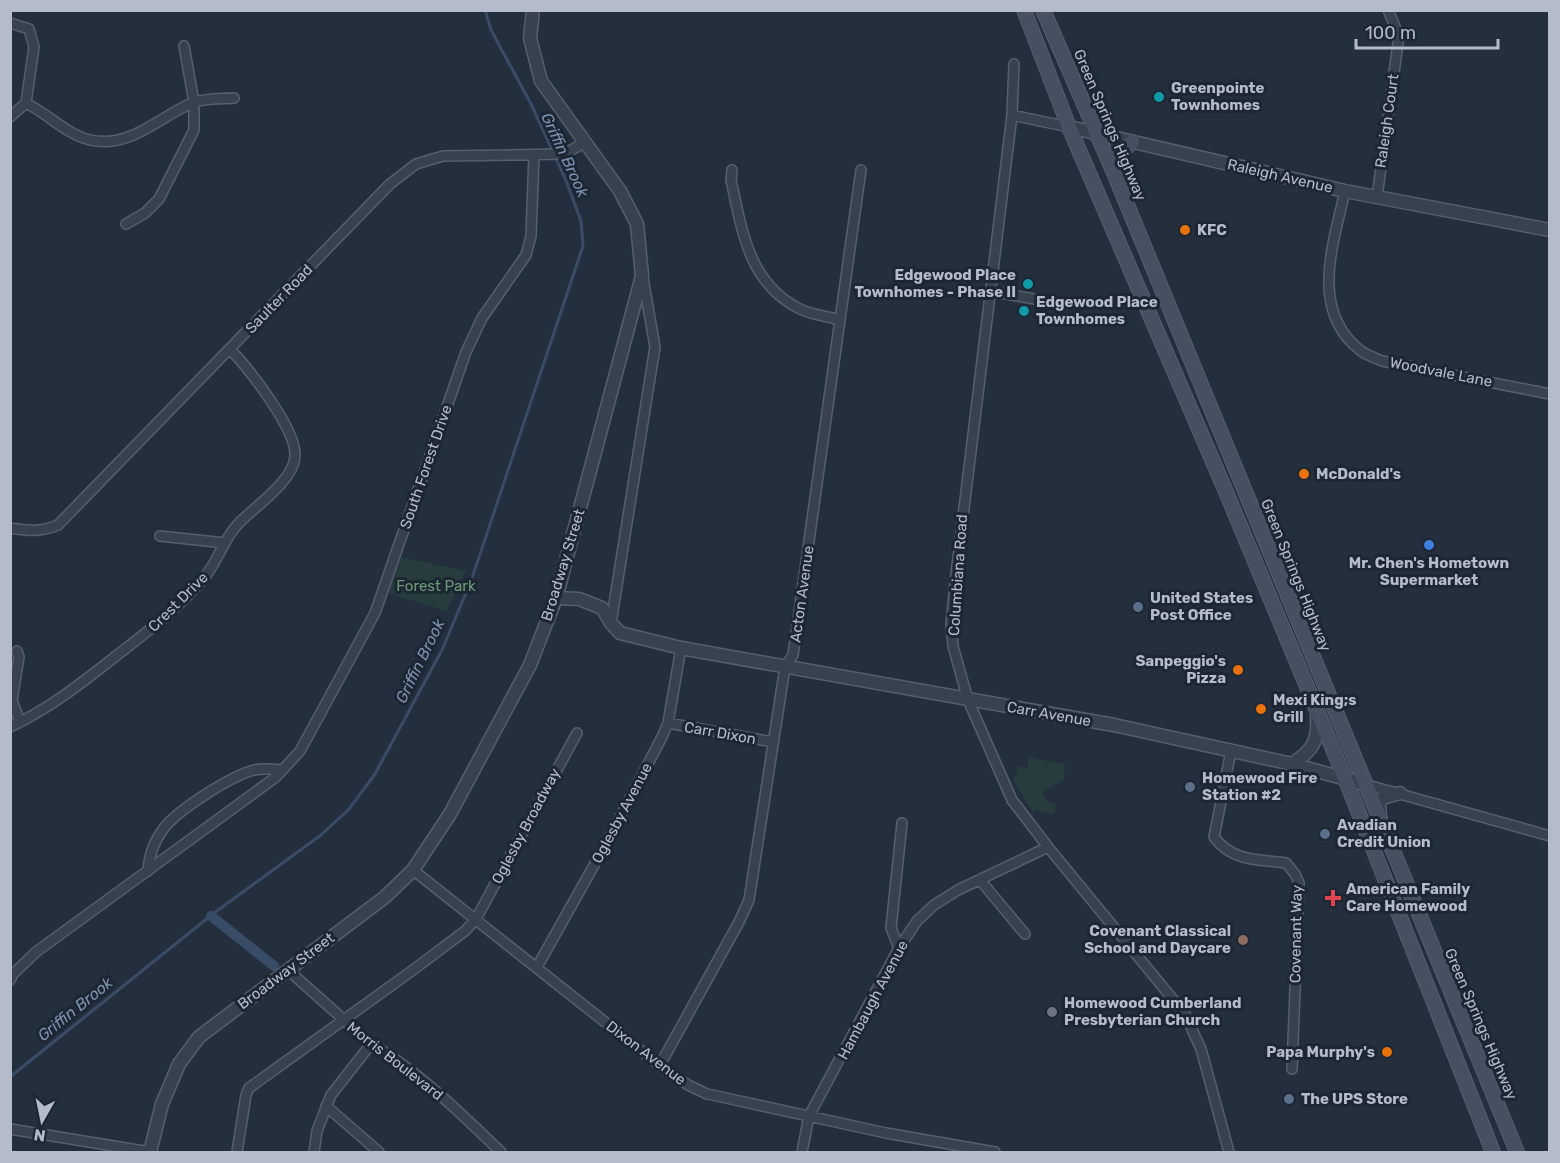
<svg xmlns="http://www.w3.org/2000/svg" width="1560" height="1163" font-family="Rubik,sans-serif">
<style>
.green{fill:#263c3f}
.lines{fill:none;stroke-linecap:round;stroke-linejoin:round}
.stream{stroke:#394c67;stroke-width:3}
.canal{stroke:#394c67;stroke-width:10}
.minor-casing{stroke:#565f6c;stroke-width:12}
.tertiary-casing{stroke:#565f6c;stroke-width:15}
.secondary-casing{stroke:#565f6c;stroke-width:16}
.minor{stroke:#38414e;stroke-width:9}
.tertiary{stroke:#38414e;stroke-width:12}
.secondary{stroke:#465061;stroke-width:14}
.culture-dot{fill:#0f9aa8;stroke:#1d2633;stroke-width:2}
.food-dot{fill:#e8710a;stroke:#1d2633;stroke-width:2}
.shop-dot{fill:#3f7fe0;stroke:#1d2633;stroke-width:2}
.service-dot{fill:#5c6f8a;stroke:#1d2633;stroke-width:2}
.health-dot{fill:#e0444e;stroke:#1d2633;stroke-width:2}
.education-dot{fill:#8d6e63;stroke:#1d2633;stroke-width:2}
.worship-dot{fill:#6b7280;stroke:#1d2633;stroke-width:2}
.labels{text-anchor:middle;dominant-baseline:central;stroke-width:6;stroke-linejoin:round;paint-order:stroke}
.poi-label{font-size:15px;font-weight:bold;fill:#b4bcc9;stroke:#1d2633;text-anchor:start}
.street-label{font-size:15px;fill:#b4bcc9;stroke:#1d2633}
.park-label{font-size:15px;fill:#6b9a76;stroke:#1d2633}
.water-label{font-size:16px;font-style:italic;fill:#7c92b1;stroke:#1d2633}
</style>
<rect width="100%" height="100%" fill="#242f3e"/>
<path class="green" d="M 401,557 L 465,571 L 447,611 L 388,593 Z
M 1029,758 L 1065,764 L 1064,779 L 1043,792 L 1047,801 L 1055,804 L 1055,813 L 1044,813 L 1036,809 L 1033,813 L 1014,781 L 1018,766 L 1027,768 Z"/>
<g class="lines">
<path class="stream" d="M 10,1077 L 214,913 L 321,835 L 349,809 L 375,774 L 442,650 L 471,581 L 583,246 L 581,221 L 565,178 L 531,104 L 491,30 L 485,10"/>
<path class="canal" d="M 211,916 L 274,966"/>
<defs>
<path id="minor" d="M 10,23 L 29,29 L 34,47 L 26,103
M 1014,64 L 1012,115 L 956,574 L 951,624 L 953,646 L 968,700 L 1012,800 L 1048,847 L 1185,1014 L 1201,1049 L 1229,1152
M 26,103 C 48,114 66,134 90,140 C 130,149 159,117 192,103 C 204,98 221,99 234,98
M 1012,115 L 1069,127
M 10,117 L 26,103
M 732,170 L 731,180 C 742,230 748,283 800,309 C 812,315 827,316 840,320
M 1345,191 C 1333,245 1309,311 1361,351 C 1367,355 1375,358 1382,361 L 1550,394
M 1377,197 L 1399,36 L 1388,10
M 126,224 L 145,213 L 159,199 L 194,130 L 194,102 L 184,46
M 989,291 L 1040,300
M 10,528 C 29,531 41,532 58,525 L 390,184 L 416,164 L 443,156 L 564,154 L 584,143
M 160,536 L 225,543
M 611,623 L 655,347 L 643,278
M 17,651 L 19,657 L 12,700 L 20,722
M 668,723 L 773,742
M 10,727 C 49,709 83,682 116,656 C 147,632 179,608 204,578 C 218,561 223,540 238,524 C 254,507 294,481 295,456 C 297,430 249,369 230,349
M 1231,751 L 1214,837 C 1233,862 1257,859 1286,863 L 1295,874 L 1299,883 L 1292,1069
M 1364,784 L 1550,836
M 413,870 L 663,1068 L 688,1085 L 707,1094 L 726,1098 L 886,1133 L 995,1152
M 148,871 C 149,855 154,841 164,828 C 179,809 231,776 254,770 C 264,768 273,769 282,770
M 980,880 L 1025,934
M 899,948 L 891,928 L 902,823
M 537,967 L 606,844 L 662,737 L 668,723 L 681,648
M 288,970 L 371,1044 C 419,1071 462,1115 501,1152
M 10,980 L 13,974 L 36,952 L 276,777 L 300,751 L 375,613 L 466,352 L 482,318 L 526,255 L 531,236 L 534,155
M 660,1065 L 739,922 L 749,900 L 785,667 L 793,655 L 861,170
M 326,1106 L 379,1152
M 10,1129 L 150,1152
M 237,1152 L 246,1095 L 249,1088 L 413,970 L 465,931 L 476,919 L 577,733
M 314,1152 L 317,1131 L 331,1095 L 371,1044
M 802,1152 L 809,1116 L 899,948 L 917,921 L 934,905 L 958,890 L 1048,847"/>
<path id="tertiary" d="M 1069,127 L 1345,191 L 1550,230
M 556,598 L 579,599 L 602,608 L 611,623 L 620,633 L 681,648 L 1114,725 L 1292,764 L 1364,784
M 1292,764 C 1312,751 1319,741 1317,717
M 1380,817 L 1379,804 L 1382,798 L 1400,793
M 150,1152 L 162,1104 L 179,1064 L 199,1037 L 385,897 L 413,870 L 450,814 L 530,665 L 556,598 L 642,276 L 637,224 L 620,191 L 541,81 L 530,38 L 533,10"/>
<path id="secondary" d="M 1024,10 L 1069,127 L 1224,487 L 1345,778 L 1493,1152
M 1043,10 L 1114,173 L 1517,1152
M 1114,173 L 1119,154 L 1132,142"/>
</defs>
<use href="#minor" class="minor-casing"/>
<use href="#tertiary" class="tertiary-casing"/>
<use href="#secondary" class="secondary-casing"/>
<use href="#minor" class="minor"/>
<use href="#tertiary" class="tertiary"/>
<use href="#secondary" class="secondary"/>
</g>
<g class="culture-dot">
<circle cx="1159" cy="97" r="6"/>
<circle cx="1028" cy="284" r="6"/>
<circle cx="1024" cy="311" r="6"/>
</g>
<g class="food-dot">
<circle cx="1185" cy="230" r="6"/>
<circle cx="1304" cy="474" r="6"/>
<circle cx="1238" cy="670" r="6"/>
<circle cx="1261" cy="709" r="6"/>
<circle cx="1387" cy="1052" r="6"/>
</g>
<circle class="shop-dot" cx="1429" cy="545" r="6"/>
<g class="service-dot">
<circle cx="1138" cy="607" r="6"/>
<circle cx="1190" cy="787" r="6"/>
<circle cx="1325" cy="834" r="6"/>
<circle cx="1289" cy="1099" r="6"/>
</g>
<path class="health-dot" d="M1330 889h6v6h6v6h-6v6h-6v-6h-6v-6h6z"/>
<circle class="education-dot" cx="1243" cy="940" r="6"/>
<circle class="worship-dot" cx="1052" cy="1012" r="6"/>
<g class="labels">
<g class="poi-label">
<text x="1171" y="88">Greenpointe<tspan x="1171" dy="17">Townhomes</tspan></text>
<text x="1197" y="230">KFC</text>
<text x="1016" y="275" text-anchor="end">Edgewood Place<tspan x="1016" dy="17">Townhomes - Phase II</tspan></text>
<text x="1036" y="302">Edgewood Place<tspan x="1036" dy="17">Townhomes</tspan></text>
<text x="1316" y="474">McDonald's</text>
<text x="1429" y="563" text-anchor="middle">Mr. Chen's Hometown<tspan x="1429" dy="17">Supermarket</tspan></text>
<text x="1150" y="598">United States<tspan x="1150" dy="17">Post Office</tspan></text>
<text x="1226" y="661" text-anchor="end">Sanpeggio's<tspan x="1226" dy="17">Pizza</tspan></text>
<text x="1273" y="700">Mexi King;s<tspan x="1273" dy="17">Grill</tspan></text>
<text x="1202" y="778">Homewood Fire<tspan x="1202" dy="17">Station #2</tspan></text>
<text x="1337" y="825">Avadian<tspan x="1337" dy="17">Credit Union</tspan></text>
<text x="1346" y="889">American Family<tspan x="1346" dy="17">Care Homewood</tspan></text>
<text x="1231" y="931" text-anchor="end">Covenant Classical<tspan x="1231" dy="17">School and Daycare</tspan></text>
<text x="1064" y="1003">Homewood Cumberland<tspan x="1064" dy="17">Presbyterian Church</tspan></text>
<text x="1375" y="1052" text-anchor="end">Papa Murphy's</text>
<text x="1301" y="1099">The UPS Store</text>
</g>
<g class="street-label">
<text transform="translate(1387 121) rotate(-82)">Raleigh Court</text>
<text transform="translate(1110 125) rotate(67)">Green Springs Highway</text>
<text transform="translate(1280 176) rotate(13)">Raleigh Avenue</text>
<text transform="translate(279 299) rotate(-46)">Saulter Road</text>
<text transform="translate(1441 372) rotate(11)">Woodvale Lane</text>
<text transform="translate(426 467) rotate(-71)">South Forest Drive</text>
<text transform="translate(563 565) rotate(-73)">Broadway Street</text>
<text transform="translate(958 575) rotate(-86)">Columbiana Road</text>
<text transform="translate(1296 575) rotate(68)">Green Springs Highway</text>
<text transform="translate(802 594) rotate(-82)">Acton Avenue</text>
<text transform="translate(178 602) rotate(-45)">Crest Drive</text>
<text transform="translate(1049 714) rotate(10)">Carr Avenue</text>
<text transform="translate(720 733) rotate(10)">Carr Dixon</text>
<text transform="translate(622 813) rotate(-62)">Oglesby Avenue</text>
<text transform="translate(526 826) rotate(-62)">Oglesby Broadway</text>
<text transform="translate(1296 934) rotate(-89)">Covenant Way</text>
<text transform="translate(286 971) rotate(-37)">Broadway Street</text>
<text transform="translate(873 1000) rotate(-62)">Hambaugh Avenue</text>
<text transform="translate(1481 1024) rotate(67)">Green Springs Highway</text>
<text transform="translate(646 1053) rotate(37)">Dixon Avenue</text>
<text transform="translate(395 1061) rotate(38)">Morris Boulevard</text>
</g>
<g class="park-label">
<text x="436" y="586">Forest Park</text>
</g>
<g class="water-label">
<text transform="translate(565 155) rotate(65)">Griffin Brook</text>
<text transform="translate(420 661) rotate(-64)">Griffin Brook</text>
<text transform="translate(75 1009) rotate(-39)">Griffin Brook</text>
</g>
</g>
<rect width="1560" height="1163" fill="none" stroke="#b4bcc9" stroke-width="24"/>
<g transform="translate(42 1121) rotate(189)" stroke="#1d2633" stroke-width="4.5" paint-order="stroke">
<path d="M0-4.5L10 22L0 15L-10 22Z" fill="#b4bcc9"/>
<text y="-9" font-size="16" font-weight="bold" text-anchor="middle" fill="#b4bcc9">N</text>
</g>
<path d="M1356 39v9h142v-9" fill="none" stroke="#b4bcc9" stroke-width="3"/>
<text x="1365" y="39" font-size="18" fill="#b4bcc9" stroke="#1d2633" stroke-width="4.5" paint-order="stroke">100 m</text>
</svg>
